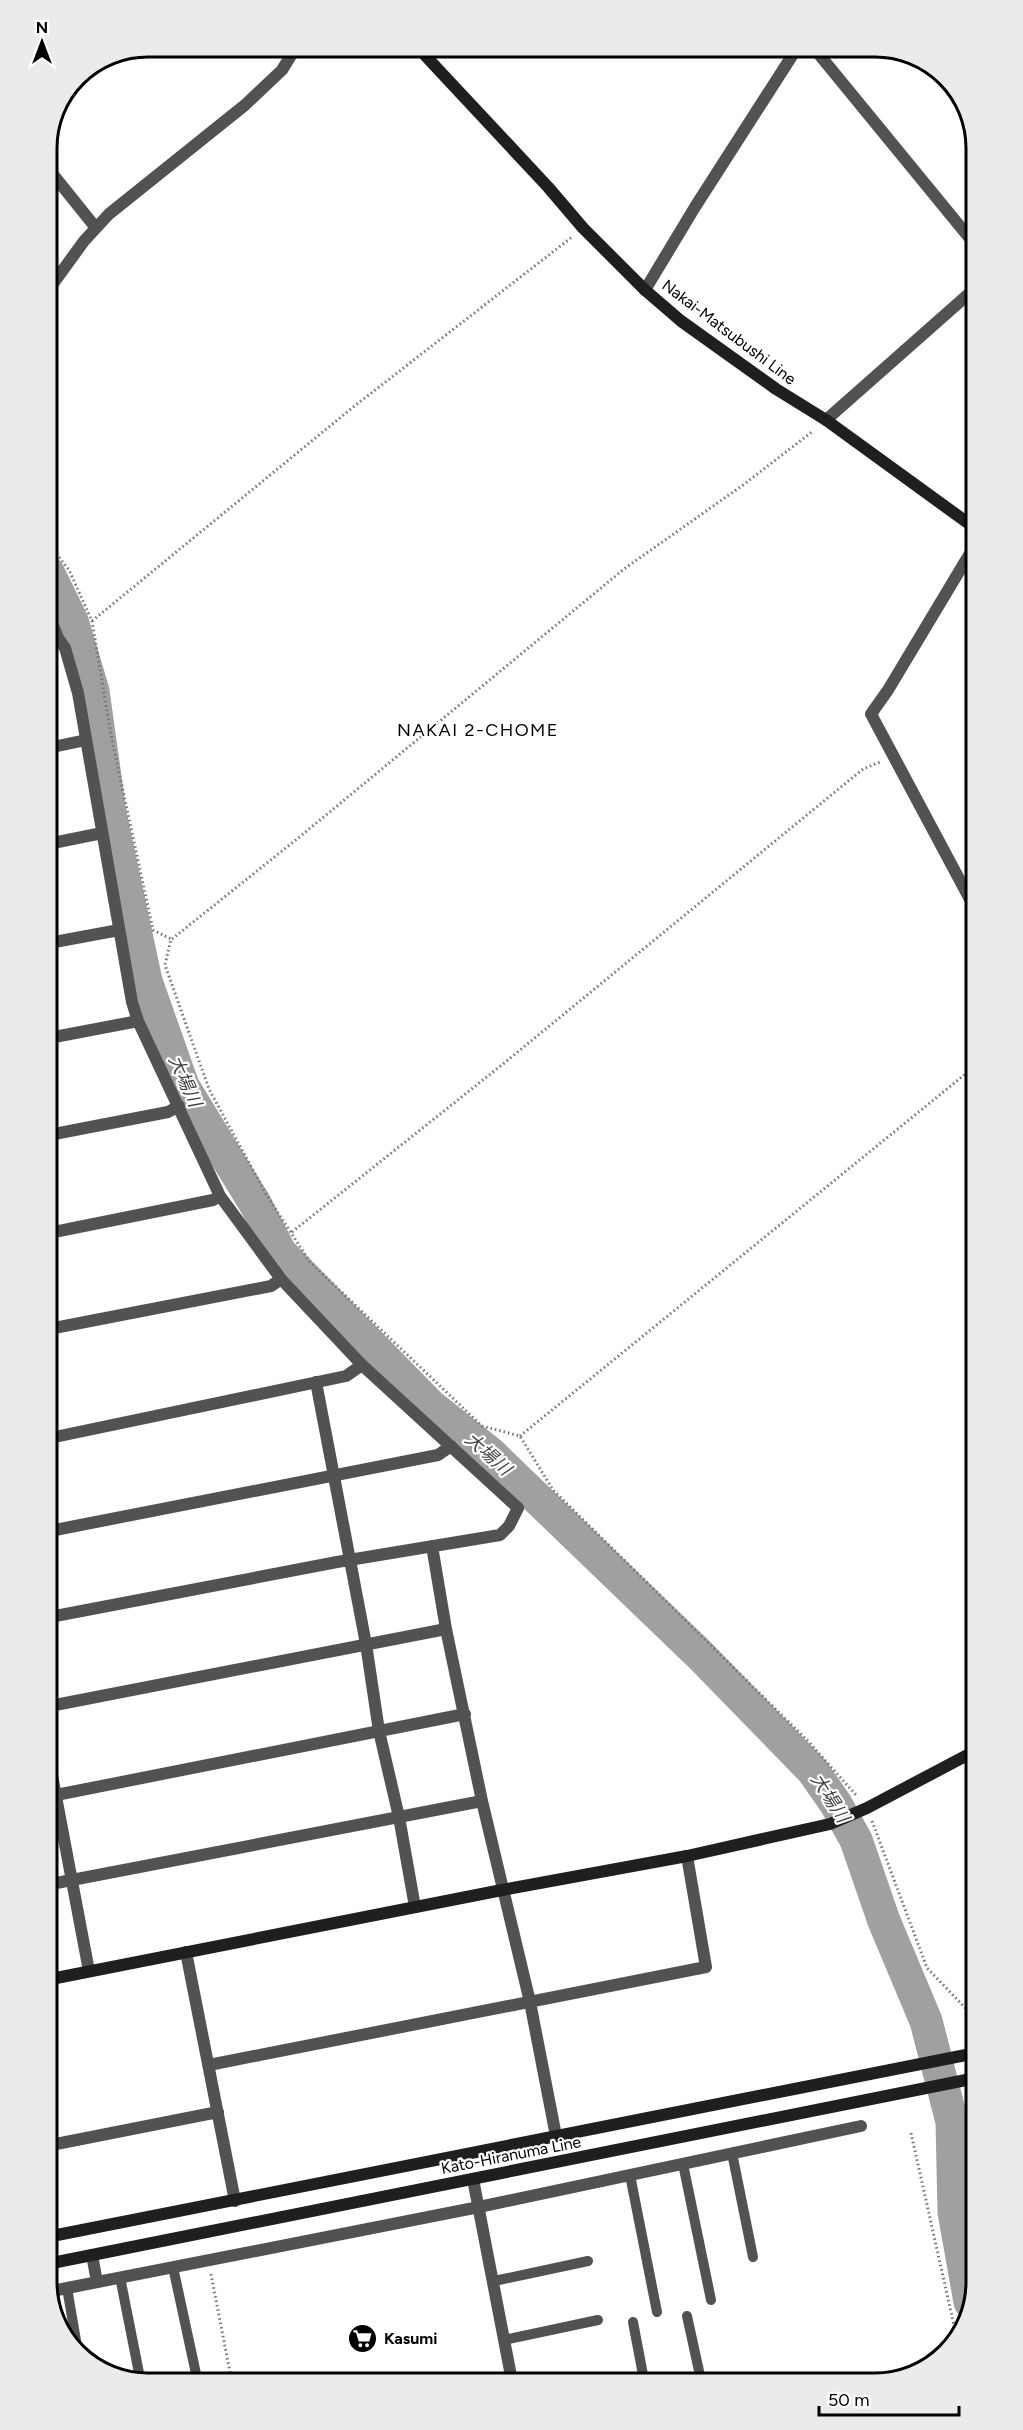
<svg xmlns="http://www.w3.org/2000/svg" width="1023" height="2430" font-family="Figtree,'Noto Sans JP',sans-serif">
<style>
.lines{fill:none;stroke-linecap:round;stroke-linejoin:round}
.river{stroke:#a0a0a0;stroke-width:33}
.path{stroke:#747474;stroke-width:3;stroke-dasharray:1.5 3;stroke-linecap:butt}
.lane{stroke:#525252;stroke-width:10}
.street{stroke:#525252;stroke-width:12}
.secondary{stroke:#1f1f1f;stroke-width:12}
.labels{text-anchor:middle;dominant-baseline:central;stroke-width:4.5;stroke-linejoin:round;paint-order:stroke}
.street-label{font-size:16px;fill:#000;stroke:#fff}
.poi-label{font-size:16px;font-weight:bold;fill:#000;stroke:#fff;text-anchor:start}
.neighbourhood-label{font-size:18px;letter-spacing:1.5px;fill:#000;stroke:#fff}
.water-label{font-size:18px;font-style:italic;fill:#414141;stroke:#fff}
.rim{fill:none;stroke:#000;stroke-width:3}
</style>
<rect width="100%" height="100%" fill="#fff"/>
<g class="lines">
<path class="river" d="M 48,572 L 72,621 L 93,691 L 110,813 L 146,981 L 183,1086 L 256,1205 L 280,1252 L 431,1406 L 490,1453 L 701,1656 L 813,1771 L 836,1804 L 856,1840 L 884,1921 L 926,2021 L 952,2122 L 954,2212 L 970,2302"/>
<path class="path" d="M 48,543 L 69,570 L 92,621 L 111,735 L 153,930 L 171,939 L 165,965 L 209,1089 L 267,1196 L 310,1262 L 482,1426 L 520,1436 L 553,1490 L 808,1741 L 856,1795
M 92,621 L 352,408 L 572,237
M 172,939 L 297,839 L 624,569 L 743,485 L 813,431
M 292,1232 L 503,1064 L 863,769 L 880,762
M 520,1436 L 974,1067
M 872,1821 L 927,1968 L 976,2019
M 911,2133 L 957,2339
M 211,2274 L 232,2383"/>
<path class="lane" d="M 732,2153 L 753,2257
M 683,2164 L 711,2300
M 630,2175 L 657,2312
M 173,2267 L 198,2383
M 120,2277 L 141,2383
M 494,2281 L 588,2261
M 67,2288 L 78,2352
M 687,2316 L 701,2380
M 633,2322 L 644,2380
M 504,2340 L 598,2320"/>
<path class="street" d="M 813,47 L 972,241
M 47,167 L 96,228
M 645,290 L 695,207 L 797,48
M 47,292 L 84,241 L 109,214 L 245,105 L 282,70 L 293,52
M 826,420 L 972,291
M 972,550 L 888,690 L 871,714 L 973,905
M 48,613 L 58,638 L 65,648 L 78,693 L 132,1002 L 138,1021 L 220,1196 L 281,1279 L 362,1365 L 518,1508 L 509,1526 L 500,1535 L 337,1562 L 50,1617
M 48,748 L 86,740
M 48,844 L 102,833
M 49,943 L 119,930
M 49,1038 L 138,1021
M 49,1135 L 168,1112 L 179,1106
M 49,1233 L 213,1200 L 220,1196
M 49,1329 L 271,1286 L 281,1279
M 316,1382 L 366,1644 L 379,1731 L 399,1817 L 415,1907
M 50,1438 L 346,1376 L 362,1365
M 50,1531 L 438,1455 L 451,1446
M 432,1546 L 446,1629 L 482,1801 L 530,2002 L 556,2136
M 50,1706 L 446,1629
M 51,1770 L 89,1971
M 51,1796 L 465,1714
M 51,1884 L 482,1801
M 186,1952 L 235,2201
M 209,2065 L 706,1967 L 687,1856
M 51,2145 L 218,2112
M 473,2179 L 512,2381
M 92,2255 L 97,2282
M 52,2291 L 479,2207 L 861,2126"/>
<path class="secondary" d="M 421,51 L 548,187 L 583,228 L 645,290 L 681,321 L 776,389 L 826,420 L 972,526
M 51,1979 L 502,1890 L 687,1856 L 830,1824 L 867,1808 L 975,1751
M 52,2236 L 976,2053
M 52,2263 L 976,2078"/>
</g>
<defs>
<symbol id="supermarket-disc" viewBox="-11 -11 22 22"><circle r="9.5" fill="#000" stroke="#fff"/><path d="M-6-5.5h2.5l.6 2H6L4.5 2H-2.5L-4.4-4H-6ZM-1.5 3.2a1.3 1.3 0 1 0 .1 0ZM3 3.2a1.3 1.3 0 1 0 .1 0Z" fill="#fff"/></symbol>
</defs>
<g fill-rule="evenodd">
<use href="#supermarket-disc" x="346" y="2322" width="33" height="33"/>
</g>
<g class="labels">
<g class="street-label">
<text transform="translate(729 332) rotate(37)">Nakai-Matsubushi Line</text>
<text transform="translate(511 2155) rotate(-11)">Kato-Hiranuma Line</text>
</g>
<g class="poi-label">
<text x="384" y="2338">Kasumi</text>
</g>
<g class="neighbourhood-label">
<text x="478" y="730">NAKAI 2-CHOME</text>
</g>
<g class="water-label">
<text transform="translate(185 1081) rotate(66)">大場川</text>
<text transform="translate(488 1454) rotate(41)">大場川</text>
<text transform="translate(830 1798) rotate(57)">大場川</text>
</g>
</g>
<path d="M0 0H1023V2430H0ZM148 57H875A91 91 0 0 1 966 148V2282A91 91 0 0 1 875 2373H148A91 91 0 0 1 57 2282V148A91 91 0 0 1 148 57Z" fill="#ebebeb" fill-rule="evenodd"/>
<path class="rim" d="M148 57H875A91 91 0 0 1 966 148V2282A91 91 0 0 1 875 2373H148A91 91 0 0 1 57 2282V148A91 91 0 0 1 148 57Z"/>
<g transform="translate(42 42)" stroke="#ffffff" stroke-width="4.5" paint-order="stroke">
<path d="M0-4.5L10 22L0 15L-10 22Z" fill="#000000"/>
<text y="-9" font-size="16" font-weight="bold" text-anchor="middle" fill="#000000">N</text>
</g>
<path d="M819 2406v9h140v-9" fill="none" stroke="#000000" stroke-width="3"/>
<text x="828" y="2406" font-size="18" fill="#000000" stroke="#ffffff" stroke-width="4.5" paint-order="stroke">50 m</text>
</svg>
